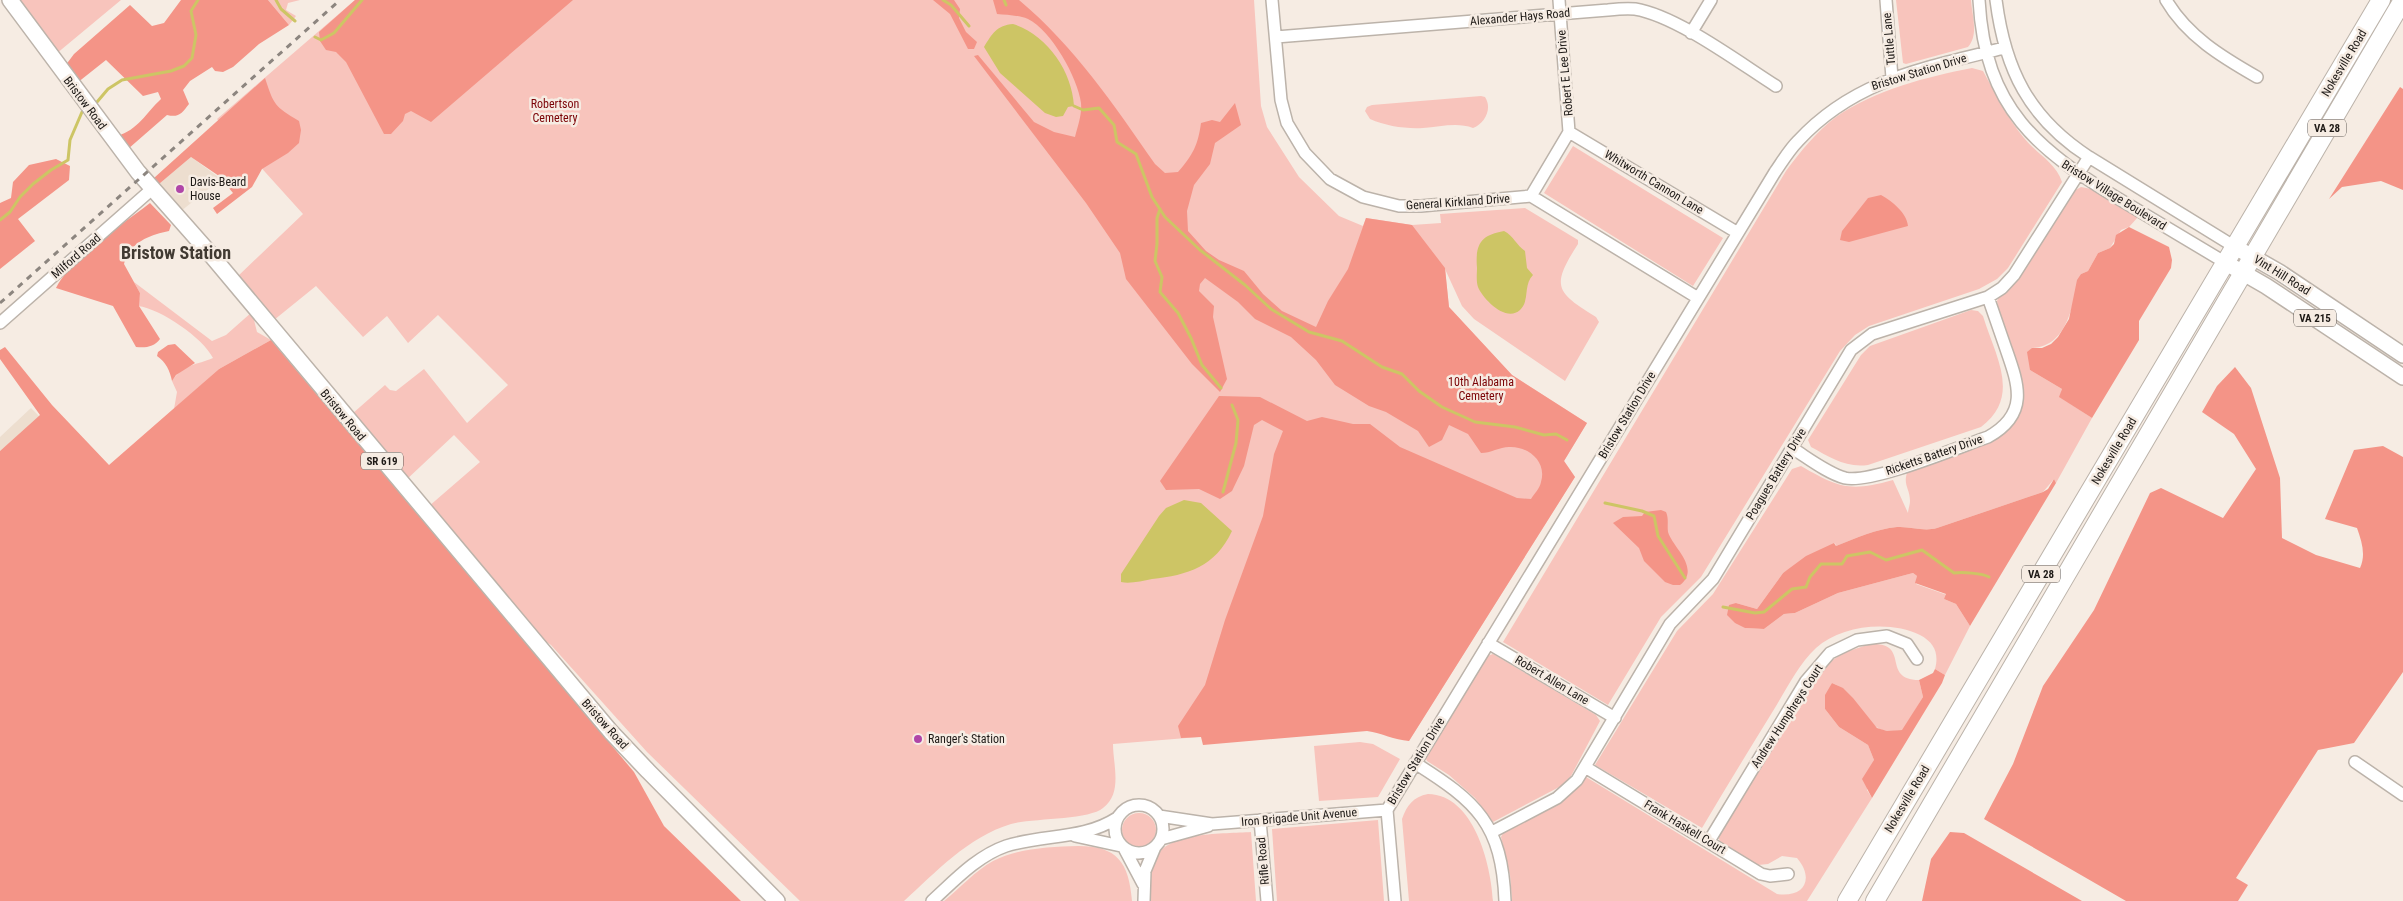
<svg xmlns="http://www.w3.org/2000/svg" width="2403" height="901" font-family="'Roboto Condensed',sans-serif">
<style>
.built{fill:#eddecf}
.green{fill:#f8c4bc}
.forest{fill:#f49487}
.water{fill:#cdc565}
.lines{fill:none;stroke-linecap:round;stroke-linejoin:round}
.stream{stroke:#cdc565;stroke-width:3}
.minor-casing{stroke:#bcb3aa;stroke-width:14}
.major-casing{stroke:#bcb3aa;stroke-width:18}
.highway-casing{stroke:#bcb3aa;stroke-width:20}
.minor{stroke:#fff;stroke-width:11}
.major{stroke:#fff;stroke-width:15}
.highway{stroke:#fff;stroke-width:18}
.rail{stroke:#8c857f;stroke-width:3;stroke-dasharray:6 6;stroke-linecap:butt}
.poi-dot{fill:#b046a8;stroke:#f6ece3;stroke-width:2}
.labels{text-anchor:middle;dominant-baseline:central;stroke-width:5;stroke-linejoin:round;paint-order:stroke}
.shield{fill:#f6ece3;stroke:#5e5854;stroke-width:1}
.shield-label{font-size:11px;font-weight:bold;fill:#1d1916}
.street-label{font-size:12px;fill:#1d1916;stroke:#f6ece3}
.park-label{font-size:12px;fill:#7b0306;stroke:#f6ece3}
.poi-label{font-size:12px;fill:#1d1916;stroke:#f6ece3;text-anchor:start}
.district-label{font-size:18px;font-weight:bold;fill:#413a32;stroke:#f6ece3}
</style>
<rect width="100%" height="100%" fill="#f6ece3"/>
<path class="built" d="M 191,157 L 221,179 L 181,211 L 159,184 Z
M 31,408 L 39,416 L 0,451 L 0,437 Z"/>
<path class="green" d="M 15,0 L 121,0 L 56,54 Z
M 268,0 L 300,0 L 288,3 L 286,10 L 296,16 L 289,25 Z
M 355,0 L 1254,0 L 1261,106 L 1267,127 L 1299,177 L 1339,216 L 1363,226 L 1366,218 L 1412,225 L 1441,223 L 1440,214 L 1525,208 L 1578,240 L 1578,244 C 1551,286 1555,292 1596,317 L 1599,322 L 1565,381 L 1474,319 L 1462,306 L 1445,269 L 1449,307 L 1512,375 L 1587,423 L 1564,461 L 1575,477 L 1409,741 L 1390,730 L 1358,724 L 1113,744 C 1113,765 1123,793 1103,808 C 1089,820 1033,818 1011,824 C 968,837 936,872 904,901 L 800,901 L 647,752 L 551,645 L 535,634 L 428,507 L 480,462 L 454,435 L 405,481 L 352,414 L 385,385 L 390,390 L 396,391 L 424,369 L 467,423 L 508,385 L 438,315 L 408,343 L 387,316 L 363,337 L 316,286 L 274,320 L 237,277 L 303,214 L 217,119 Z
M 1896,0 L 1971,0 C 1972,16 1979,34 1968,47 L 1906,64 L 1903,63 Z
M 1972,68 L 1983,71 C 1996,94 2007,118 2024,138 C 2037,154 2056,163 2062,182 L 2008,268 L 1997,279 L 1979,289 L 1869,326 L 1855,335 L 1840,351 L 1701,577 L 1661,617 L 1608,705 L 1503,642 L 1786,171 C 1801,151 1816,132 1836,117 C 1875,90 1926,77 1972,68 Z
M 1481,96 L 1485,97 C 1493,109 1484,124 1473,128 C 1457,122 1440,127 1423,128 C 1405,129 1386,126 1370,119 L 1365,111 L 1367,107 L 1372,105 Z
M 1573,146 L 1723,238 L 1693,286 L 1544,193 Z
M 2081,187 L 2091,189 L 2138,217 L 2129,227 L 2121,230 L 2110,248 L 2098,253 L 2088,271 L 2081,274 C 2072,303 2069,346 2032,348 L 2030,370 L 2062,389 L 2060,397 L 2092,418 L 2056,483 L 2054,479 L 2043,492 L 1937,528 C 1923,532 1911,526 1897,527 C 1876,529 1856,538 1836,546 L 1835,543 L 1783,573 L 1757,609 L 1736,603 L 1745,628 L 1764,629 L 1784,614 L 1795,613 L 1838,593 L 1913,573 L 1917,576 L 1916,584 L 1947,595 L 1944,599 L 1956,604 L 1970,626 L 1945,675 L 1935,669 C 1939,654 1935,643 1920,635 C 1890,620 1841,625 1816,648 C 1798,665 1786,690 1773,711 C 1749,750 1725,789 1702,828 L 1595,765 L 1677,631 L 1713,594 L 1792,469 L 1801,466 C 1839,488 1850,492 1893,480 L 1908,513 C 1908,510 1910,505 1910,501 C 1910,488 1902,485 1908,470 L 1978,447 L 2016,414 L 1997,301 L 2000,295 L 2014,284 L 2072,192 Z
M 134,282 L 212,341 L 226,335 L 252,312 L 257,332 L 271,340 L 219,369 L 174,409 L 177,392 L 172,381 C 183,364 197,365 213,358 C 203,338 161,309 138,306 L 140,293 Z
M 1971,310 L 1978,311 L 1983,316 C 1995,356 2022,396 1981,427 L 1868,465 C 1845,468 1830,457 1811,447 L 1808,440 L 1861,355 L 1870,346 Z
M 1870,644 C 1912,642 1880,679 1919,680 L 1923,697 L 1903,730 C 1898,730 1892,732 1887,731 C 1865,729 1856,692 1832,683 L 1825,709 L 1839,727 L 1868,745 L 1874,760 L 1867,790 L 1872,798 L 1807,901 L 1512,901 L 1510,875 L 1501,837 L 1503,833 L 1565,798 L 1586,777 L 1777,894 C 1804,898 1815,879 1797,858 L 1782,856 L 1768,864 L 1758,865 L 1720,843 L 1718,834 L 1810,684 L 1830,662 L 1843,653 Z
M 1493,654 L 1596,715 L 1600,721 L 1571,776 L 1563,785 L 1493,822 L 1475,798 L 1449,775 L 1427,761 L 1425,757 L 1487,656 Z
M 1360,742 L 1373,744 L 1400,759 L 1378,797 L 1319,801 L 1314,746 Z
M 1428,794 C 1474,795 1491,864 1493,901 L 1409,901 L 1402,819 C 1407,805 1413,797 1428,794 Z
M1122 830a17 17 0 1 1 34 0a17 17 0 1 1-34 0Z
M 1378,820 L 1384,901 L 1277,901 L 1272,829 Z
M 1251,832 L 1256,901 L 1151,901 C 1151,887 1149,872 1155,859 C 1167,831 1224,834 1251,832 Z
M 1078,846 C 1117,846 1129,862 1132,901 L 944,901 C 960,888 975,871 993,861 C 1019,848 1049,847 1078,846 Z"/>
<path class="forest" d="M 181,0 L 268,0 L 289,25 L 259,44 L 233,67 L 223,72 L 215,71 L 212,67 L 190,81 L 183,90 L 189,104 C 182,113 179,118 167,115 L 128,149 L 117,136 C 138,130 146,113 161,99 L 158,92 L 143,96 L 106,60 L 77,83 L 65,66 L 74,54 L 130,5 L 152,26 L 164,23 Z
M 355,0 L 573,0 L 431,122 L 411,111 L 405,114 L 403,121 L 391,134 L 384,134 L 346,62 L 336,52 L 326,50 L 320,41 L 319,32 Z
M 933,0 L 954,0 L 960,9 L 959,18 L 966,32 L 977,42 L 974,49 L 968,49 L 950,14 Z
M 993,0 L 1019,0 C 1075,47 1114,105 1155,164 L 1165,173 L 1178,172 C 1193,155 1198,145 1201,123 L 1212,120 L 1220,122 L 1235,103 L 1241,125 L 1215,143 L 1210,164 L 1194,185 L 1187,211 L 1188,231 L 1206,251 L 1219,260 L 1244,271 L 1263,294 L 1282,311 L 1316,327 L 1328,301 L 1348,269 L 1366,218 L 1412,225 L 1445,268 L 1449,307 L 1512,375 L 1587,423 L 1564,461 L 1575,477 L 1409,741 C 1394,740 1382,733 1367,731 L 1203,745 L 1201,737 L 1181,738 L 1178,726 L 1205,685 L 1225,620 L 1263,516 L 1274,454 L 1283,431 L 1262,420 L 1254,425 L 1244,466 L 1232,491 L 1220,499 L 1199,489 L 1166,490 L 1160,481 L 1219,396 L 1260,397 L 1307,421 L 1322,417 L 1353,424 L 1370,424 L 1400,447 L 1517,498 L 1531,499 C 1534,494 1540,488 1541,482 C 1547,462 1529,447 1511,447 C 1501,446 1491,453 1481,453 L 1468,434 L 1449,425 L 1442,440 L 1429,447 L 1418,431 L 1386,412 L 1369,406 L 1335,385 L 1316,360 L 1291,337 L 1255,319 L 1238,302 L 1205,278 L 1200,284 L 1199,291 L 1214,306 L 1213,317 L 1227,379 L 1220,392 L 1192,364 L 1126,279 L 1120,253 L 1086,203 L 974,56 L 978,55 L 1034,122 L 1054,132 L 1075,137 C 1078,125 1082,115 1081,103 C 1078,78 1051,30 1028,19 C 1018,15 1007,15 997,14 Z
M 265,78 C 274,105 274,106 299,121 L 301,130 L 299,143 L 288,153 L 262,169 L 252,187 L 217,214 L 213,208 L 233,193 L 219,176 L 191,157 L 159,184 L 154,178 Z
M 2400,87 L 2403,89 L 2403,190 L 2381,181 L 2342,187 L 2329,199 Z
M 56,159 L 70,166 L 69,180 L 18,219 L 35,241 L 0,269 L 0,203 L 11,198 L 13,182 L 29,165 Z
M 1881,195 C 1892,201 1907,213 1908,226 L 1849,242 L 1840,240 L 1842,231 L 1868,198 Z
M 150,203 L 171,225 L 169,231 C 149,235 129,243 124,264 L 140,293 L 139,306 L 160,339 C 154,347 146,348 136,347 L 113,306 L 56,288 C 71,258 123,224 150,203 Z
M 2129,227 L 2169,247 L 2172,260 L 2171,268 L 2139,321 L 2139,340 L 2092,418 L 2059,397 L 2062,389 L 2030,370 L 2027,352 L 2032,348 L 2042,348 L 2051,344 L 2058,337 L 2069,319 L 2077,280 L 2081,274 L 2088,271 L 2098,253 L 2110,248 L 2114,244 L 2116,235 Z
M 271,340 L 634,772 L 664,826 L 741,901 L 0,901 L 0,451 L 40,415 L 0,359 L 0,350 L 5,347 L 52,405 L 109,465 L 219,369 Z
M 175,344 L 195,363 L 176,375 L 172,381 C 170,371 166,362 157,356 L 158,352 L 168,345 Z
M 2235,367 L 2251,388 L 2280,478 L 2282,538 L 2316,555 L 2360,568 C 2366,555 2362,542 2357,528 L 2325,519 L 2354,450 L 2383,446 L 2403,457 L 2403,672 L 2354,743 L 2318,750 L 2236,878 L 2248,885 L 2238,901 L 2126,901 L 1984,819 L 2013,764 L 2043,686 L 2094,610 L 2150,493 L 2161,488 L 2223,518 L 2256,469 L 2234,434 L 2202,412 L 2217,386 Z
M 2054,479 L 2056,483 L 1970,626 L 1956,604 L 1944,599 L 1946,594 L 1915,583 L 1917,576 L 1913,573 L 1838,593 L 1795,613 L 1784,614 L 1764,629 L 1745,628 L 1735,623 L 1727,615 L 1729,605 L 1736,603 L 1757,609 L 1783,573 L 1806,556 L 1834,543 L 1836,546 C 1856,538 1876,529 1897,527 C 1911,526 1923,532 1937,528 L 2043,492 L 2048,489 Z
M 1661,510 L 1666,512 C 1669,519 1667,525 1668,532 C 1673,548 1701,568 1680,585 L 1673,585 L 1665,582 L 1644,561 L 1639,548 L 1613,523 L 1623,517 L 1642,516 L 1645,512 Z
M 1935,669 L 1945,675 L 1942,683 L 1872,798 L 1862,779 L 1874,760 L 1868,745 L 1839,727 L 1825,709 L 1825,695 L 1832,683 L 1843,688 L 1853,698 L 1877,728 L 1887,731 L 1902,730 L 1923,697 L 1919,680 L 1933,673 Z
M 1950,832 L 1964,833 L 2082,901 L 1922,901 L 1931,859 Z"/>
<path class="water" d="M 1013,24 C 1047,35 1072,71 1074,106 L 1068,107 L 1063,116 L 1056,117 L 1045,113 L 1000,73 L 984,47 C 992,34 997,25 1013,24 Z
M 1504,231 C 1514,236 1516,245 1525,251 L 1527,268 L 1533,275 C 1523,285 1530,301 1520,310 C 1506,323 1483,299 1478,287 C 1476,281 1477,273 1477,268 C 1475,244 1481,235 1504,231 Z
M 1184,500 L 1201,503 L 1232,531 C 1215,567 1188,575 1152,579 C 1142,581 1130,584 1121,582 L 1121,574 L 1159,516 L 1166,508 Z"/>
<g class="lines">
<path class="stream" d="M 276,0 L 281,9 L 295,21
M 943,0 L 951,5 L 969,26
M 1004,0 L 1006,5
M 315,37 L 321,40 L 334,33 L 362,0
M 97,102 L 108,89 L 122,80 L 171,71 L 184,66 L 192,58 L 196,35 L 191,11 L 198,0
M 1074,106 L 1083,110 L 1099,108 L 1114,125 L 1117,142 L 1136,154 L 1152,197 L 1165,217 L 1200,250 L 1245,285 L 1271,309 L 1309,332 L 1342,341 L 1382,367 L 1402,374 L 1419,391 L 1442,407 L 1475,422 L 1515,427 L 1544,435 L 1556,434 L 1567,440
M 1160,209 L 1157,218 L 1157,244 L 1155,261 L 1162,277 L 1160,292 L 1178,313 L 1191,338 L 1202,365 L 1221,388
M 0,220 L 10,212 L 20,197 L 33,184 L 51,170 L 68,160 L 70,140 L 82,112
M 1223,492 L 1236,443 L 1238,420 L 1232,405
M 1605,503 L 1642,511 L 1654,516 L 1658,536 L 1685,578
M 1723,607 L 1755,613 L 1764,612 L 1792,589 L 1806,587 L 1810,577 L 1821,564 L 1842,564 L 1847,556 L 1870,552 L 1886,560 L 1922,550 L 1954,573 C 1962,572 1982,573 1989,577"/>
<defs>
<path id="minor" d="M 1272,0 L 1281,100 L 1287,123 L 1305,153 L 1330,179 L 1363,197 L 1399,206 L 1421,206 L 1531,196 L 1698,298
M 1886,0 L 1892,78
M 1979,0 C 1985,109 2037,150 2124,202 C 2158,222 2192,243 2226,263
M 1996,0 C 2005,70 2029,118 2089,157 L 2235,247
M 2166,0 C 2187,36 2222,57 2257,77
M 1691,33 L 1711,0
M 1276,37 L 1608,10 C 1617,9 1626,8 1635,9 C 1677,16 1738,62 1776,86
M 1569,132 L 1738,233
M 1531,196 L 1569,132 L 1559,0
M 0,323 L 152,189
M 1792,448 C 1808,458 1827,473 1845,478 C 1871,484 1959,447 1988,437 C 2029,414 2019,386 2006,349 C 2000,332 1994,314 1988,297
M 1488,643 L 1615,718
M 2355,762 L 2403,795
M 1415,763 C 1477,802 1502,824 1505,901
M 1585,767 L 1761,874 L 1770,876 L 1788,874
M1115 829a24 24 0 1 1 48 0a24 24 0 1 1-48 0Z
M 1159,816 L 1212,824 L 1387,810
M 1260,820 L 1267,901
M 1492,832 L 1557,798 L 1577,780 L 1670,624 L 1713,579 L 1851,350 L 1872,334 L 1988,297 L 2002,288 L 2014,275 L 2089,157
M 1075,836 L 1121,846
M 1161,839 L 1208,826
M 1709,841 L 1806,681 L 1830,653 L 1857,640 L 1887,636 L 1907,644 L 1917,659
M 1125,850 L 1143,884
M 932,901 C 954,881 977,856 1006,846 C 1043,834 1083,840 1117,818
M 1144,901 L 1145,871 L 1155,847
M 1395,901 L 1387,810 L 1775,172 C 1782,162 1789,150 1798,141 C 1855,79 1926,68 2004,48"/>
<path id="major" d="M 10,0 L 138,172 L 206,249 L 611,732 L 648,771 L 777,901
M 2235,247 L 2279,272 L 2403,355
M 2226,263 L 2266,286 L 2403,377"/>
<path id="highway" d="M 1847,901 L 2381,0
M 1875,901 L 2403,0"/>
</defs>
<use href="#minor" class="minor-casing"/>
<use href="#major" class="major-casing"/>
<use href="#highway" class="highway-casing"/>
<use href="#minor" class="minor"/>
<use href="#major" class="major"/>
<use href="#highway" class="highway"/>
<path class="rail" d="M 0,303 L 340,0"/>
</g>
<g class="poi-dot">
<circle cx="180" cy="189" r="5"/>
<circle cx="918" cy="739" r="5"/>
</g>
<g class="labels">
<g class="shield">
<rect x="2308" y="119.5" width="38" height="17" rx="4"/>
<rect x="2294" y="309.5" width="42" height="17" rx="4"/>
<rect x="361" y="452.5" width="42" height="17" rx="4"/>
<rect x="2022" y="565.5" width="38" height="17" rx="4"/>
</g>
<g class="shield-label">
<text x="2327" y="128">VA 28</text>
<text x="2315" y="318">VA 215</text>
<text x="382" y="461">SR 619</text>
<text x="2041" y="574">VA 28</text>
</g>
<g class="street-label">
<text transform="translate(1520 17) rotate(-5)">Alexander Hays Road</text>
<text transform="translate(1889 39) rotate(-95)">Tuttle Lane</text>
<text transform="translate(2344 63) rotate(-59)">Nokesville Road</text>
<text transform="translate(1919 72) rotate(-17)">Bristow Station Drive</text>
<text transform="translate(1565 73) rotate(-95)">Robert E Lee Drive</text>
<text transform="translate(85 103) rotate(53)">Bristow Road</text>
<text transform="translate(1654 182) rotate(31)">Whitworth Cannon Lane</text>
<text transform="translate(2114 195) rotate(32)">Bristow Village Boulevard</text>
<text transform="translate(1458 202) rotate(-4)">General Kirkland Drive</text>
<text transform="translate(76 256) rotate(-41)">Milford Road</text>
<text transform="translate(2282 275) rotate(32)">Vint Hill Road</text>
<text transform="translate(343 415) rotate(50)">Bristow Road</text>
<text transform="translate(1627 415) rotate(-59)">Bristow Station Drive</text>
<text transform="translate(2114 451) rotate(-59)">Nokesville Road</text>
<text transform="translate(1934 455) rotate(-19)">Ricketts Battery Drive</text>
<text transform="translate(1776 474) rotate(-59)">Poagues Battery Drive</text>
<text transform="translate(1552 680) rotate(31)">Robert Allen Lane</text>
<text transform="translate(1787 716) rotate(-57)">Andrew Humphreys Court</text>
<text transform="translate(605 724) rotate(48)">Bristow Road</text>
<text transform="translate(1416 761) rotate(-59)">Bristow Station Drive</text>
<text transform="translate(1907 799) rotate(-59)">Nokesville Road</text>
<text transform="translate(1299 817) rotate(-5)">Iron Brigade Unit Avenue</text>
<text transform="translate(1685 827) rotate(31)">Frank Haskell Court</text>
<text transform="translate(1263 861) rotate(-95)">Rifle Road</text>
</g>
<g class="park-label">
<text x="555" y="104">Robertson<tspan x="555" dy="14">Cemetery</tspan></text>
<text x="1481" y="382">10th Alabama<tspan x="1481" dy="14">Cemetery</tspan></text>
</g>
<g class="poi-label">
<text x="190" y="182">Davis-Beard<tspan x="190" dy="14">House</tspan></text>
<text x="928" y="739">Ranger's Station</text>
</g>
<g class="district-label">
<text x="176" y="252">Bristow Station</text>
</g>
</g>
</svg>
